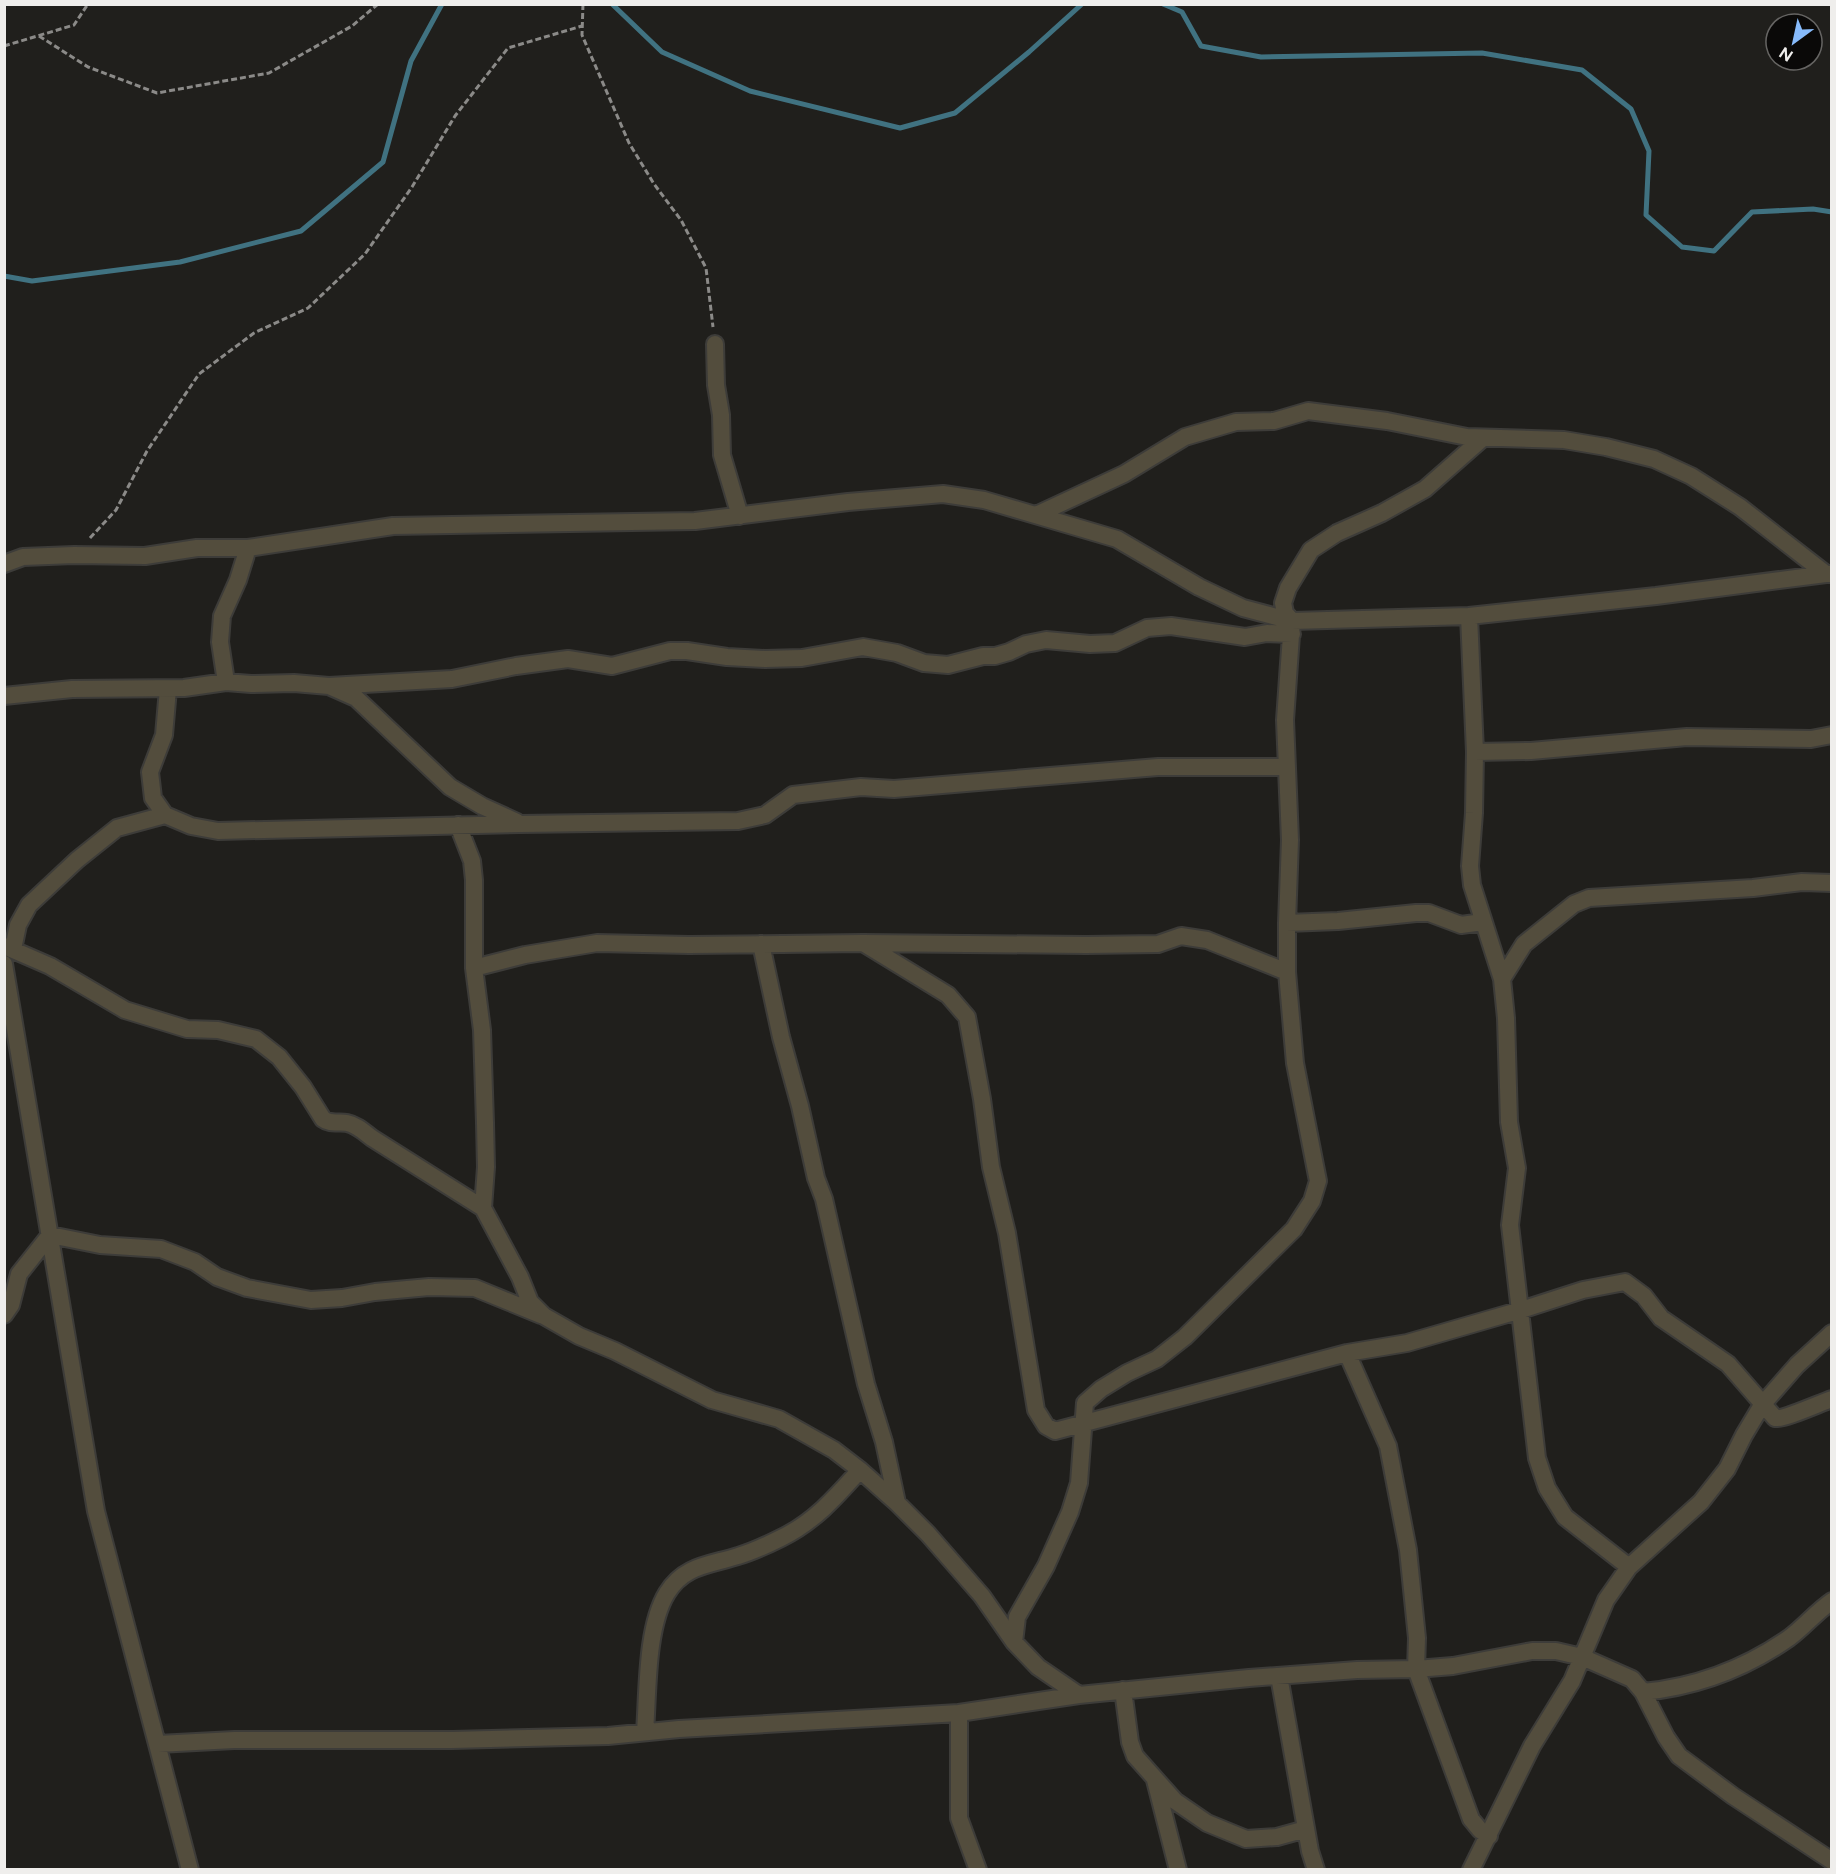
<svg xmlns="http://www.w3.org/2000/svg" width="1836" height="1874" font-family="Figtree,sans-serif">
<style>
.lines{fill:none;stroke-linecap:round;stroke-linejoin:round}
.stream{stroke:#407281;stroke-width:5}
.minor-casing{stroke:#3d3c39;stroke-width:20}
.path{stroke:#8b8a88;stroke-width:3;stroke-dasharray:6 3;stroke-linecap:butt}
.minor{stroke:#534d3d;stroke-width:16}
</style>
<rect width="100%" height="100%" fill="#201f1c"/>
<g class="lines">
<path class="stream" d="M 612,4 L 662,52 L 750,91 L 900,128 L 955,113 L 1029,52 L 1082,4
M 1163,4 L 1182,12 L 1201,46 L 1261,57 L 1482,53 L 1582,70 L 1631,109 L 1649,151 L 1646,215 L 1682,247 L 1714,251 L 1752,212 L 1813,209 L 1832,212
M 4,276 L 32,281 L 180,262 L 301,231 L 383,162 L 411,61 L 442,4"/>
<defs>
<path id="minor" d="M 715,344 L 716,385 L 721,415 L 722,455 L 740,516
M 1483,438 L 1425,489 L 1382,513 L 1337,533 L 1311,550 L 1288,588 L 1283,603 L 1285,613 L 1292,621 L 1285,720 L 1290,840 L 1287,923 L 1338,921 L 1416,913 L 1429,913 L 1461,925 L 1483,922
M 1036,515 L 1124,474 L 1185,437 L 1236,422 L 1274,421 L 1308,411 L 1387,421 L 1467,437 L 1564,440 L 1606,447 L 1654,459 L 1691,476 L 1740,507 L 1826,574 L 1832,574
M 4,564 L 23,557 L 74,555 L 145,556 L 197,548 L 248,548 L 393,526 L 695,521 L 848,502 L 943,494 L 984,500 L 1117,539 L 1199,587 L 1243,608 L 1292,621 L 1469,616 L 1475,752 L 1531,751 L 1687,737 L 1811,739 L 1832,735
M 1469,616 L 1656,596 L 1826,574
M 226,682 L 251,684 L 294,683 L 329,686 L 356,698 L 450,787 L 482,806 L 517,822
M 329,686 L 452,679 L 516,666 L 568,659 L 612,666 L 670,651 L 687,651 L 727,657 L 765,659 L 802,658 L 863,647 L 897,653 L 924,663 L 948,665 L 983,656 L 995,656 L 1009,652 L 1026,644 L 1046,640 L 1090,644 L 1115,643 L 1147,628 L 1171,626 L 1245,637 L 1267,633 L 1292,634
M 168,689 L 164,735 L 150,772 L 153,798 L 165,815 L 191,826 L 218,831 L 520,824 L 738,821 L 765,815 L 793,795 L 861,787 L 894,789 L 1158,767 L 1286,767
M 4,696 L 72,689 L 184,688 L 226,682 L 220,642 L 222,616 L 238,580 L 248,548
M 1475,752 L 1474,813 L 1470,866 L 1472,885 L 1502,979 L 1506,1018 L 1509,1122 L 1517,1168 L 1510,1225 L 1537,1458 L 1547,1488 L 1565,1517 L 1629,1567
M 458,825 L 472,861 L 474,880 L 474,968 L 482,1030 L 485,1123 L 486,1167 L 483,1208
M 863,943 L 948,995 L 967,1017 L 982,1099 L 991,1167 L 1007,1233 L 1036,1410 L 1046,1426 L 1055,1431 L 1347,1353 L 1407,1343 L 1521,1310 L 1583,1290 L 1625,1282 L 1644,1296 L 1661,1318 L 1728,1364 L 1775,1418 C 1783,1420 1820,1403 1832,1399
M 761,944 L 781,1037 L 800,1106 L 816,1178 L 824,1199 L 866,1384 L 884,1442 L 897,1503
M 4,946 L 50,966 L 125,1010 L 187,1029 L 218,1030 L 256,1039 L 279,1057 L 303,1087 L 323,1119 C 331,1125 338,1121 347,1123 C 357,1125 364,1132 372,1138 L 483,1208 L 520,1277 L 530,1302 L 544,1316 L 579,1336 L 615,1351 L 712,1400 L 779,1419 L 834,1450 L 860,1470 L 897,1503 L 928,1534 L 982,1596 L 1014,1642 L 1038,1667 L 1079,1695
M 13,949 L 18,925 L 29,905 L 77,860 L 117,828 L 165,815
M 4,964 L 96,1511 L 190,1870
M 474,968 L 525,955 L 597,943 L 689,945 L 863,943 L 1086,945 L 1158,944 L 1181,936 L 1207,940 L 1287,972
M 1502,979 L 1524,944 L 1574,904 L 1589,898 L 1753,888 L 1802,882 L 1832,883
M 4,1315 L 11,1305 L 19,1274 L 50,1235 L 100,1245 L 161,1249 L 195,1262 L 217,1277 L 247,1288 L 311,1300 L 342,1298 L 375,1292 L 429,1287 L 475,1288 L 541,1315
M 1347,1353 L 1388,1446 L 1408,1550 L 1417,1638 L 1416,1669 L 1471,1819 L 1480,1830 L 1489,1836
M 1014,1642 L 1017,1617 L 1046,1566 L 1070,1512 L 1079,1483 L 1085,1403 L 1101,1389 L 1127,1373 L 1157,1359 L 1185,1337 L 1294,1229 L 1312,1201 L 1318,1181 L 1295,1063 L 1287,972 L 1287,923
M 1279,1676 L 1310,1851 L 1316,1870
M 1123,1690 L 1130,1742 L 1135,1756 L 1175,1801 L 1207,1823 L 1246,1839 L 1277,1837 L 1306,1829
M 1643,1692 C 1696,1687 1746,1668 1789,1638 C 1804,1627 1816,1612 1832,1601
M 645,1732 C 648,1692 646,1627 667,1593 C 684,1565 710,1565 738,1556 C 752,1552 767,1545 781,1538 C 814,1522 836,1497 860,1470
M 158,1744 L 234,1740 L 452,1740 L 608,1736 L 679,1729 L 959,1713
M 1155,1780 L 1178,1870
M 978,1870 L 959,1818 L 959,1713 L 1079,1695 L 1249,1678 L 1357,1670 L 1416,1669 L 1453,1666 L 1532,1651 L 1556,1651 L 1582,1657 L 1632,1679 L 1643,1692 L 1666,1737 L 1679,1756 L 1733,1796 L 1832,1861
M 1471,1870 L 1532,1746 L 1572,1681 L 1606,1600 L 1629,1567 L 1701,1502 L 1727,1469 L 1744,1435 L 1762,1405 L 1797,1365 L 1832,1333"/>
</defs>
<use href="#minor" class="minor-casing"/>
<path class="path" d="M 583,4 L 582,35 L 629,143 L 654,184 L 681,220 L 706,268 L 713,327
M 39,36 L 88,67 L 157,93 L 269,73 L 352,26 L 378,4
M 4,46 L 74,25 L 88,4
M 90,538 L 116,510 L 147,451 L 199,374 L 254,333 L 308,308 L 365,254 L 412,187 L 455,116 L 508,48 L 582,26"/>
<use href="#minor" class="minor"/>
</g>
<rect width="1836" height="1874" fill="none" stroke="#efeeec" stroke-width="12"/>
<g transform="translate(1794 42) rotate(213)"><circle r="28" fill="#0a0908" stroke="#666563" stroke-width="1.5"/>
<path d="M0-4.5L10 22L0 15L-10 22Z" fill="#87bbfb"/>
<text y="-9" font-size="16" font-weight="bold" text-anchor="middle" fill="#efeeec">N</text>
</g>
</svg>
